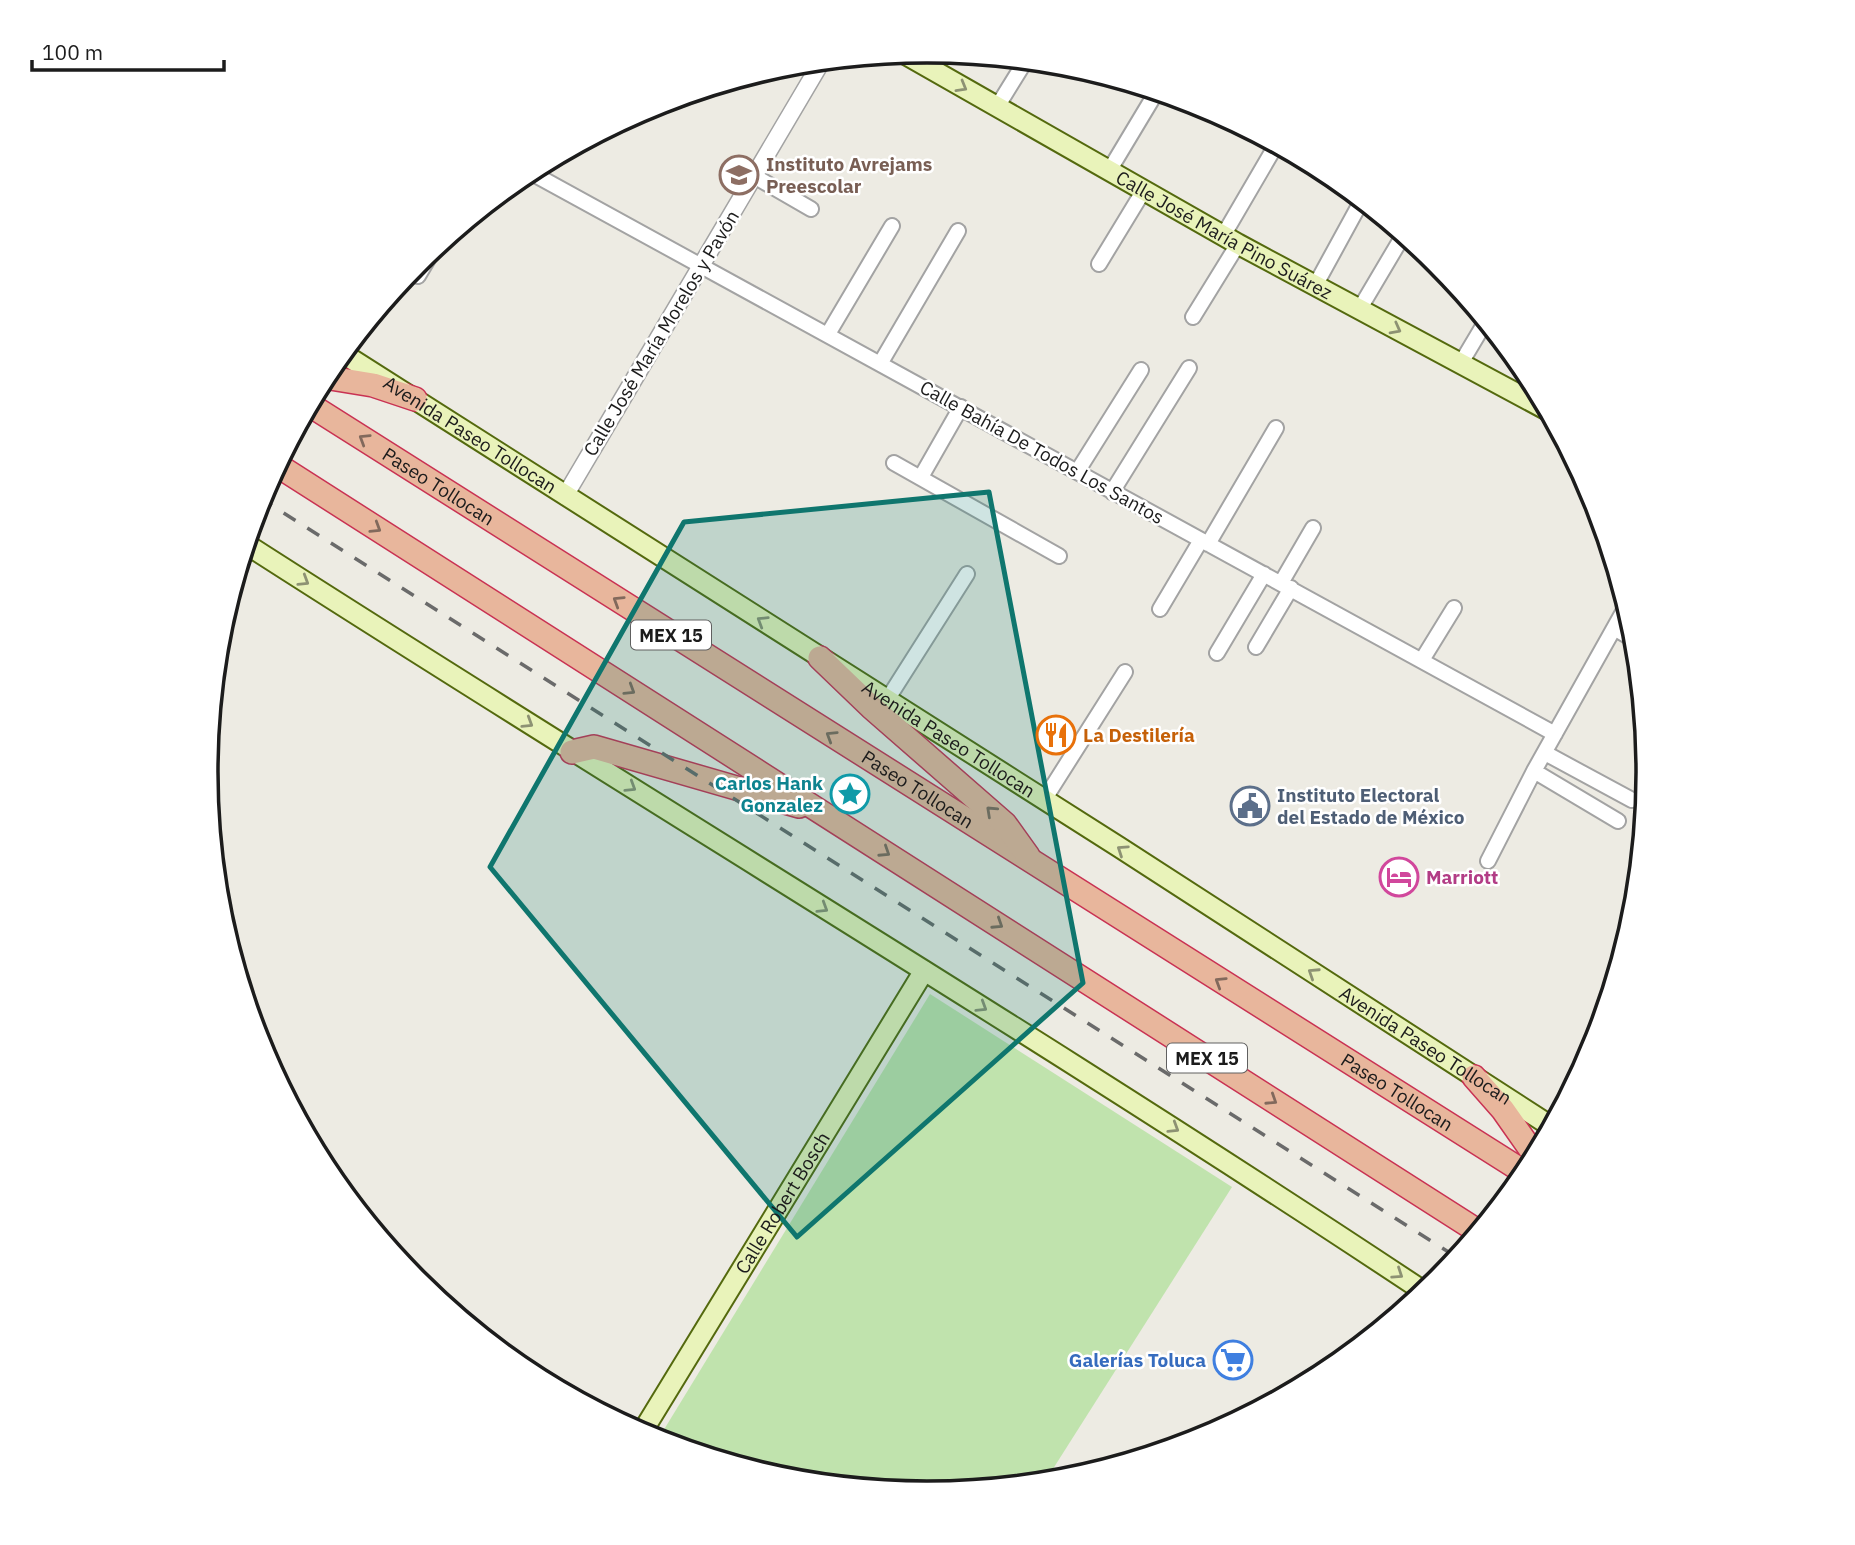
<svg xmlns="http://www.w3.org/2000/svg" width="1855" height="1545" font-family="'IBM Plex Sans',sans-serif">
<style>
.grass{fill:#c0e3ad}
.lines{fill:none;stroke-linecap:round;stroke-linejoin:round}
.minor-casing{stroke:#a3a3a3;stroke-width:18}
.tertiary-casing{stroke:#a3a3a3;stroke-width:19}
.secondary-casing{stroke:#54690e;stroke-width:23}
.trunk-casing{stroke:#c93253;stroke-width:26}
.minor{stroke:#fff;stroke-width:14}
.tertiary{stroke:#fff;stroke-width:16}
.secondary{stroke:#e9f3ba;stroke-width:19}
.trunk{stroke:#e8b69c;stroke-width:23}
.rail{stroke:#6a6a6a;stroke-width:3.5;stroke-dasharray:14 14;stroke-linecap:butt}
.oneway{stroke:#8d9273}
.oneway2{stroke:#82695c}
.marked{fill:#0f766e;fill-opacity:0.2;stroke:#0f766e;stroke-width:5;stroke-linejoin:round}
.labels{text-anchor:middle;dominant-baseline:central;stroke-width:5;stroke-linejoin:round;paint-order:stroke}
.shield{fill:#fff;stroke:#606060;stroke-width:2}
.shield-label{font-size:18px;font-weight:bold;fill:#1c1c1c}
.education-label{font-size:19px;font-weight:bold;fill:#785e54;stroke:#fff;text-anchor:start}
.street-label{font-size:19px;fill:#1c1c1c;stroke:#fff}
.food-label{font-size:19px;font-weight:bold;fill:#c56008;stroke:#fff;text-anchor:start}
.culture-label{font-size:19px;font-weight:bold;fill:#0d838f;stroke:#fff;text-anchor:end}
.service-label{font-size:19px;font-weight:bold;fill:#4e5e75;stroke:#fff;text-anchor:start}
.hotel-label{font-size:19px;font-weight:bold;fill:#b23c85;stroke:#fff;text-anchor:start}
.shop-label{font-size:19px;font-weight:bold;fill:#366cbe;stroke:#fff;text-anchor:end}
.rim{fill:none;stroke:#1c1c1c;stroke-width:3.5}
</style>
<rect width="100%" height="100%" fill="#edebe3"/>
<path class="grass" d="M 930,994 L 1232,1187 L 1044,1483 L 927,1494 L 786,1480 L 657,1441 Z"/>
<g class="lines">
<defs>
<path id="minor" d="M 997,107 L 1026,60
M 528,171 L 1555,734
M 1109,171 L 1157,91
M 754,176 L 811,209
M 1223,236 L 1272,152
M 1099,264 L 1144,190
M 418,276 L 435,247
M 1315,286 L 1362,200
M 1359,310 L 1404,234
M 1193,317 L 1238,244
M 828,334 L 892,226
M 1461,363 L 1486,321
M 880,364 L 958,231
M 1524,397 L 1533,382
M 894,463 L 1059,556
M 1077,472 L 1141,370
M 921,477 L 961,407
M 1112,492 L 1189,368
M 1208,544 L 1276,428
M 1281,583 L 1313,528
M 1160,609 L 1201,540
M 1614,628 L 1636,641
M 1256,647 L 1291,588
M 1217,653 L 1264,574
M 1422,660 L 1454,608
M 887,700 L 967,574
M 1545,753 L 1632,800
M 1534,771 L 1618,821
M 1044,800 L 1125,672
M 1488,861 L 1534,771 L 1627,605"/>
<path id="tertiary" d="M 565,496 L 822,61"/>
<g id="secondary">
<path id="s1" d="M 903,53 L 1238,244 L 1549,411"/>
<path id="s2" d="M 342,353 L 1119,847 L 1552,1127"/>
<path d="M 246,544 C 638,796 1038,1035 1426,1293"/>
<path id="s3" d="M 641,1434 L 924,971"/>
</g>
<g id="trunk">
<path d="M 324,377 L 373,385 L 415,399"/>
<path id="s4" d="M 310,405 L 1527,1174"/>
<path d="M 277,465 L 1479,1232"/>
<path d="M 820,658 L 871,707 L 1005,824 L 1028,856"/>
<path d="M 572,752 L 594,747 L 799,806"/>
<path d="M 1474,1077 L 1503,1110 L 1536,1157"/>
</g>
</defs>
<use href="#minor" class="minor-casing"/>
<use href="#tertiary" class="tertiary-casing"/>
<use href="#secondary" class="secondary-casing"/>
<use href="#trunk" class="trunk-casing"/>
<use href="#minor" class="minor"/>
<use href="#tertiary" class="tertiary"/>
<use href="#secondary" class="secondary"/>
<use href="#trunk" class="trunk"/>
<path class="rail" d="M 260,498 L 1458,1258"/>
</g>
<defs><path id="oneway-chevron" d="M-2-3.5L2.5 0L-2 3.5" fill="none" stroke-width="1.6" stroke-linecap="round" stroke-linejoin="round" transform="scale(1.75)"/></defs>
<g class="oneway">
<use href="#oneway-chevron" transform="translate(962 87) rotate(30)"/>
<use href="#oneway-chevron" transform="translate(1396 329) rotate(28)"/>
<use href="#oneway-chevron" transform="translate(304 581) rotate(32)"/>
<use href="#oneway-chevron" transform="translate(762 621) rotate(-148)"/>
<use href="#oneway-chevron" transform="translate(528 723) rotate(32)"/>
<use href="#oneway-chevron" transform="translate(631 787) rotate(32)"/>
<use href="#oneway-chevron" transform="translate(1122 850) rotate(-146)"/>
<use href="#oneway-chevron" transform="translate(823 908) rotate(32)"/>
<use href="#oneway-chevron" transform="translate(1313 973) rotate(-147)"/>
<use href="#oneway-chevron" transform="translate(982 1007) rotate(32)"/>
<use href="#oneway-chevron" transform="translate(1174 1128) rotate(32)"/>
<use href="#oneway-chevron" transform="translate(1398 1274) rotate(34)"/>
</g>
<g class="oneway2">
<use href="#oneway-chevron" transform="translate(364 439) rotate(-148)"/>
<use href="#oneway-chevron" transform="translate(376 528) rotate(32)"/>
<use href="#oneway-chevron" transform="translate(618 601) rotate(-148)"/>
<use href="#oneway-chevron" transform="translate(630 690) rotate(32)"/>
<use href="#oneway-chevron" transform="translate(831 736) rotate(-148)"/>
<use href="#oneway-chevron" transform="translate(991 811) rotate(-137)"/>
<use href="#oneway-chevron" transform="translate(885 852) rotate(33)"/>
<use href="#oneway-chevron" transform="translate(998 924) rotate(33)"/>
<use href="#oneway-chevron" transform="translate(1220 982) rotate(-148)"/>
<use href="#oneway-chevron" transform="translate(1272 1100) rotate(33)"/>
</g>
<path class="marked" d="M 989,492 L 1083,983 L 797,1237 L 490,867 L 684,522 Z"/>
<defs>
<symbol id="school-ring" viewBox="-11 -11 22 22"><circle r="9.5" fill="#fff" stroke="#8d6e63" stroke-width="1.5"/><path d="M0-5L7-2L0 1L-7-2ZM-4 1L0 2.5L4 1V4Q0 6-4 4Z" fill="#8d6e63"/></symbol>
<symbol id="restaurant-ring" viewBox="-11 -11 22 22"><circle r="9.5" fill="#fff" stroke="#e8710a" stroke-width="1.5"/><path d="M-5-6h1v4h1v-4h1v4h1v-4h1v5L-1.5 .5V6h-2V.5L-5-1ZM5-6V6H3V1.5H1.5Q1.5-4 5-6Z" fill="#e8710a"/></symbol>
<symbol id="sight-ring" viewBox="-11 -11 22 22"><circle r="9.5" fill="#fff" stroke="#0f9aa8" stroke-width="1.5"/><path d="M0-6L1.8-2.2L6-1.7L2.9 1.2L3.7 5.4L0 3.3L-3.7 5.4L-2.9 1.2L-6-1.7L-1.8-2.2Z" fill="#0f9aa8"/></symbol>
<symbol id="civic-ring" viewBox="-11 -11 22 22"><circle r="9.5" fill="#fff" stroke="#5c6f8a" stroke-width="1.5"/><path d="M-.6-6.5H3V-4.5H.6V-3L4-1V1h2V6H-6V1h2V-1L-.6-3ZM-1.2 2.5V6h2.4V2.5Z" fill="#5c6f8a"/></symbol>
<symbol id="hotel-ring" viewBox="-11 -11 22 22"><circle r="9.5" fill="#fff" stroke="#d1479c" stroke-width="1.5"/><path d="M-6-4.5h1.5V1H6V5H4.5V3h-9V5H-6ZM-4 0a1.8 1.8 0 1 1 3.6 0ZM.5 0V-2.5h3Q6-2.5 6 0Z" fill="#d1479c"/></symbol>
<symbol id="supermarket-ring" viewBox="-11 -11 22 22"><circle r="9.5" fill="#fff" stroke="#3f7fe0" stroke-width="1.5"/><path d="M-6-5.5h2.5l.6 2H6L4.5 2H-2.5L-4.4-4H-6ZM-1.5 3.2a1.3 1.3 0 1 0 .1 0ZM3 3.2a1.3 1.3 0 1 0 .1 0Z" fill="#3f7fe0"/></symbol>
</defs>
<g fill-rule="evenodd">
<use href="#school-ring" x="717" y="153" width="44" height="44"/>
<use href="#restaurant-ring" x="1034" y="713" width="44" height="44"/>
<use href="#sight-ring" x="828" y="772" width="44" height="44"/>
<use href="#civic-ring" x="1228" y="784" width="44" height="44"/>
<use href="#hotel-ring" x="1377" y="855" width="44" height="44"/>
<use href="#supermarket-ring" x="1211" y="1338" width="44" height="44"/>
</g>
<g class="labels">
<g class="shield">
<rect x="631" y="620.5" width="80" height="29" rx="5"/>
<rect x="1167" y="1043.5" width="80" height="29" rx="5"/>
</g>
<g class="shield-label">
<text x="671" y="635">MEX 15</text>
<text x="1207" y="1058">MEX 15</text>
</g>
<g class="education-label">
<text x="766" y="164">Instituto Avrejams<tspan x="766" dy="22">Preescolar</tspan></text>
</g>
<g class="street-label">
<text stroke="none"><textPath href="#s1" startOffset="369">Calle José María Pino Suárez</textPath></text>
<text transform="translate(661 333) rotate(-59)">Calle José María Morelos y Pavón</text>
<text stroke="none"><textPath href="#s2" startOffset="152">Avenida Paseo Tollocan</textPath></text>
<text transform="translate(1042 452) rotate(29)">Calle Bahía De Todos Los Santos</text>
<text stroke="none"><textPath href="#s4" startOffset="152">Paseo Tollocan</textPath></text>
<text stroke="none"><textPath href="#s2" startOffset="719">Avenida Paseo Tollocan</textPath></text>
<text stroke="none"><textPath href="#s4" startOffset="719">Paseo Tollocan</textPath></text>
<text stroke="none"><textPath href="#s2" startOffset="1286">Avenida Paseo Tollocan</textPath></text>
<text stroke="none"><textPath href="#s4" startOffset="1286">Paseo Tollocan</textPath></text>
<text stroke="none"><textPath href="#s3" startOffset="271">Calle Robert Bosch</textPath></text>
</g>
<g class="food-label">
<text x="1083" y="735">La Destilería</text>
</g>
<g class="culture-label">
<text x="823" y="783">Carlos Hank<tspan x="823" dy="22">Gonzalez</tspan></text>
</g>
<g class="service-label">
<text x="1277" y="795">Instituto Electoral<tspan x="1277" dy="22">del Estado de México</tspan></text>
</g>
<g class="hotel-label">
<text x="1426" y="877">Marriott</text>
</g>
<g class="shop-label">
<text x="1206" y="1360">Galerías Toluca</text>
</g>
</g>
<path d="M0 0H1855V1545H0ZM218 772a709 709 0 1 1 1418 0a709 709 0 1 1-1418 0Z" fill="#fff" fill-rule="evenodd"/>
<path class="rim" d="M218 772a709 709 0 1 1 1418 0a709 709 0 1 1-1418 0Z"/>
<path d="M32 60v10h192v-10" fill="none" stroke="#1c1c1c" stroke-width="3.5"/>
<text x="42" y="60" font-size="21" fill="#1c1c1c" stroke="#ffffff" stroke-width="5" paint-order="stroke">100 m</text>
</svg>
